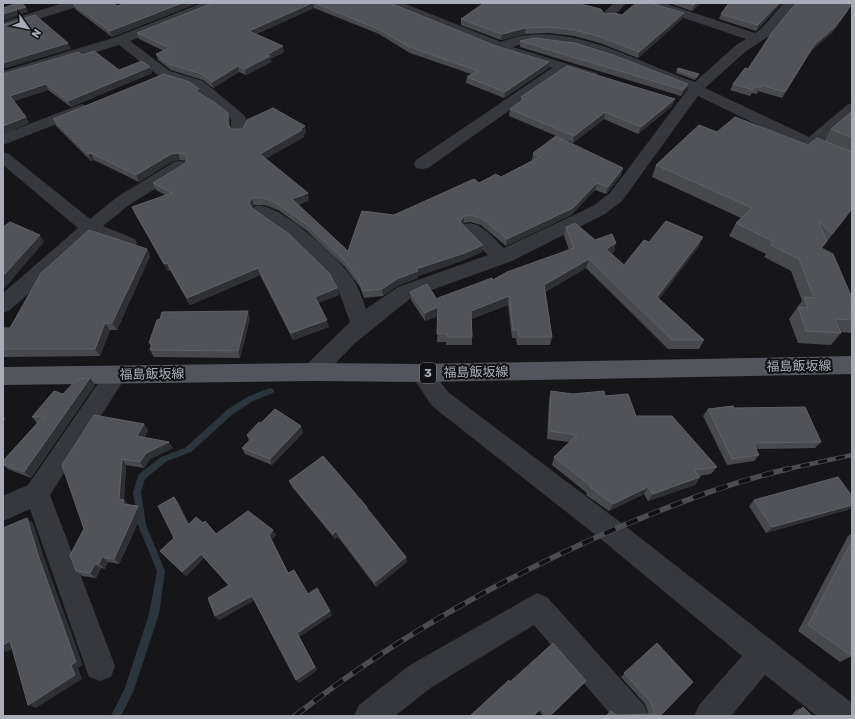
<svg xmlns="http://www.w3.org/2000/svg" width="855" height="719" font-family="Rubik,'Noto Sans JP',sans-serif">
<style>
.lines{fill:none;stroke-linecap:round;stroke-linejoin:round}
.stream{fill:#2c353c;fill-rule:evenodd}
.minor{fill:#37383d;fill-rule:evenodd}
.primary{fill:#53555c;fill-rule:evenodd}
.rail-far1-casing{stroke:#4a4c52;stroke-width:4.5}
.rail-casing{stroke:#4a4c52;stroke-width:5.5}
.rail-far1{stroke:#111113;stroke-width:3;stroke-dasharray:9;stroke-linecap:butt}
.rail{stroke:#111113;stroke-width:4;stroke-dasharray:12;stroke-linecap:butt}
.wall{fill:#47494d}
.shaded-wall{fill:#2f3033}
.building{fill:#525359;stroke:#5f6168}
.labels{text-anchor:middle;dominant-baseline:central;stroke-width:4;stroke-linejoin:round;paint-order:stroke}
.shield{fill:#111113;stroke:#7b7e86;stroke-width:1}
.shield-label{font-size:12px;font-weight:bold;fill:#a8adb8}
.street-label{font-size:13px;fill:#a8adb8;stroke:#111113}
</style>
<rect width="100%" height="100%" fill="#161618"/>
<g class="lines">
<path class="stream" d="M 270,388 L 273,389 L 274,391 L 273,393 L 253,401 L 233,414 L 191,452 L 167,461 L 145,479 L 141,492 L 146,525 L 165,571 L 159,614 L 134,690 L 121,716 L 111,716 L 125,688 L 149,614 L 157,571 L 138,525 L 133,492 L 139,474 L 161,457 L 185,448 L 227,410 L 247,397 Z"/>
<path class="minor" d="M 63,3 L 82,3 L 80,6 L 3,30 L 3,22 Z
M 202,3 L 219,3 L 217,6 L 130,41 L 170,71 L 203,81 L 244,115 C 248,120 248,129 245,134 L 233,134 L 231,131 L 231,119 L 193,87 L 160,77 L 119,45 L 3,80 L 3,71 L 116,37 Z
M 386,3 L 403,3 L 501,42 C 563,16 636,62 695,82 L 736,45 L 746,39 L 660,10 L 640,6 L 638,3 L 667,4 L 755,33 L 761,29 L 784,3 L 792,3 L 794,6 L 792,9 L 771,35 L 746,51 L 705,88 L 809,137 L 847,105 L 852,103 L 852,116 L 821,142 L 852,155 L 852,166 L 787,139 L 698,96 L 622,201 L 605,214 L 512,261 L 412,297 L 354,344 L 321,378 L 313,381 L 305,378 L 302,372 L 305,366 L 350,322 L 339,292 L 332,280 L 292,240 L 255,214 L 252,210 L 255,206 C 277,200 338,258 351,276 C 358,286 362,298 366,309 L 398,287 L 488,255 L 464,232 L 461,228 L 464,224 C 479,219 493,238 504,248 L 593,206 L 610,193 L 688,89 C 642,74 560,27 513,47 L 597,73 L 599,76 L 597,79 L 592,80 L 564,72 L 428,168 L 422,169 L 416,168 L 414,164 L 416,160 L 552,68 L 496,50 L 388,6 Z
M 614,3 L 627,3 L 611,18 L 603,18 L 601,15 Z
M 82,104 L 87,106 L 90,109 L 87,112 L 3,145 L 3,134 Z
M 3,152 L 9,154 L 90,219 L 117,197 L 174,162 L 180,161 L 186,162 L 188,166 L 186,170 L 129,205 L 103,226 L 135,239 L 137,243 L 135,247 L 128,249 L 93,236 L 10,310 L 3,313 L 3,293 L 78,228 L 3,165 Z
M 421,364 L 429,367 L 448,392 L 620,522 L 852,703 L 852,716 L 817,716 L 765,675 L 731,716 L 694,716 L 699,705 L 742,656 L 602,540 L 432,406 L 410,373 L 413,367 Z
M 116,366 L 124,369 L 127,375 L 50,495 L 115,666 L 111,677 L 100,681 L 89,677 L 85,666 L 30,509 L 3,521 L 3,496 L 28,485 L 108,369 Z
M 537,593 L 547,597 L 644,705 L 649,716 L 612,716 L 534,625 L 432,687 L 395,716 L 354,716 L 359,705 L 410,665 Z"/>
<path class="primary" d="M 852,356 L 852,374 L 421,382 L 313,381 L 3,385 L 3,367 L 313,363 L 421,364 Z"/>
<defs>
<path id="rail-far1" d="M 783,470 L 852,455"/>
<path id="rail" d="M 295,716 C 394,638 506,576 622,526 C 675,504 731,482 788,469"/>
</defs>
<use href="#rail-far1" class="rail-far1-casing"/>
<use href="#rail" class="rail-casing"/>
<use href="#rail-far1" class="rail-far1"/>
<use href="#rail" class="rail"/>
</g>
<path class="wall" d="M 114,3 L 117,6 L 126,3 L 198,3 L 112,37 L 75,9 L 73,4 Z
M 213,3 L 390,3 L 496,46 L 549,62 L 549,68 L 504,98 L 466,83 L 467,77 L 471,74 L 410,53 L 379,34 L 314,8 L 256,34 L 284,52 L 270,59 L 271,62 L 246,75 L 239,72 L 213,88 L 203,80 L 171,70 L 158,60 L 156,54 L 164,51 L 139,39 L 137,33 Z
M 669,3 L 701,3 L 692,11 Z
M 782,3 L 756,31 L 719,19 L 721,14 Z
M 793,3 L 841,3 L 848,11 L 832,33 L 811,51 L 782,98 L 758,91 L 757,94 L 752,93 L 750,96 L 730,90 L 733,84 L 748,69 L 794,5 Z
M 580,4 L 604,14 L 682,19 L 638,58 L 600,43 L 574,36 L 549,33 L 525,34 L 501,40 L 461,25 L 461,19 Z
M 520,41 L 686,90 L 681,96 L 520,47 Z
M 82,55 L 119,70 L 150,67 L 152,73 L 71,107 L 48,90 L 14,101 L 26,117 L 29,123 L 3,134 L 3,74 Z
M 677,70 L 698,77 L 695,80 L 676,73 Z
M 199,89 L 201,94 L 230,120 L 230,127 L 231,129 L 306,133 L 303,135 L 304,137 L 265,159 L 309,200 L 298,205 L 348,251 L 394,215 L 479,183 L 501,177 L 533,160 L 532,160 L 533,153 L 623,168 L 621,175 L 606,194 L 595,190 L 571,215 L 506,246 L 481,225 L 470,222 L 464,223 L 463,224 L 482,252 L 464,260 L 418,276 L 418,278 L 397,286 L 383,296 L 364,298 L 360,287 L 345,267 L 307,231 L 278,210 L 265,205 L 254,205 L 252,208 L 337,288 L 339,295 L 318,303 L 329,327 L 293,340 L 260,275 L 190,305 L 170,270 L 168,271 L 135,214 L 132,207 L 165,195 L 156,190 L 153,183 L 184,164 L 186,161 L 180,160 L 173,161 L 139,182 L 94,160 L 91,161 L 56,126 L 53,119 Z
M 521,97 L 672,106 L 638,134 L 604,119 L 573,143 L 509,116 L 510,109 L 521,101 Z
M 852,113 L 852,210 L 821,249 L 852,298 L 852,333 L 840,332 L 841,333 L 831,345 L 798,343 L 789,319 L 802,301 L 791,271 L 764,257 L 766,254 L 729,236 L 736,223 L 741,218 L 652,177 L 656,165 L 717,132 L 808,145 L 824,141 L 831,129 Z
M 566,227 L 595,240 L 614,252 L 611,253 L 624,265 L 649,242 L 699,246 L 659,299 L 704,340 L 699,349 L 668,349 L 586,268 L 545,292 L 552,337 L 550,345 L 517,345 L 516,338 L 512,338 L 508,305 L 471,319 L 472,337 L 472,345 L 446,345 L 446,342 L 437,342 L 438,316 L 425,321 L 411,300 L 410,292 L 438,301 L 493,280 L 569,250 L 564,236 Z
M 147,249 L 150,256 L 117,330 L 110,330 L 100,356 L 3,357 L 3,328 L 10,328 Z
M 250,318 L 240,358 L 154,357 L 150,350 L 151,346 L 149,343 Z
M 95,385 L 31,478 L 8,469 L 3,465 L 3,461 L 37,423 L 32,417 L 63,394 Z
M 551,391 L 573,394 L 605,396 L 717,467 L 711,474 L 699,476 L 700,477 L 695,485 L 648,501 L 644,494 L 609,511 L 586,495 L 587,493 L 552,465 L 554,457 L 569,442 L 547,439 L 549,400 Z
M 734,408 L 821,442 L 815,448 L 756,449 L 759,455 L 754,461 L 727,465 L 703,416 L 708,409 Z
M 261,423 L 303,433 L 272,465 L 245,454 L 242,448 L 249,441 L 247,435 Z
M 144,424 L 148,430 L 144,438 L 173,448 L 150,459 L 144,468 L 126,465 L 124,500 L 129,505 L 143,512 L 119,564 L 108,562 L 105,569 L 101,568 L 96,578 L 82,576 L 76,571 L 84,529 L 62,465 Z
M 289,481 L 367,507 L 368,510 L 406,557 L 407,562 L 376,587 L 338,537 L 335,539 L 292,487 Z
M 174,497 L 178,502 L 189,524 L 216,534 L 276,535 L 271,540 L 288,573 L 308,594 L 332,615 L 299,637 L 317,670 L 299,683 L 254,600 L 219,620 L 215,616 L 229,586 L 204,558 L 186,576 L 160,551 L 174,538 Z
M 754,500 L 850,509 L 766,533 L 749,506 Z
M 852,533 L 852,656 L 840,662 L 798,631 L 848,536 Z
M 657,643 L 660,716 L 605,716 L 611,711 L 616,715 L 649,715 L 645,704 L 621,677 Z
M 510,682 L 550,716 L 543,716 L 539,711 L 534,716 L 470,716 Z
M 803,707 L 812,716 L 791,716 L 796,710 Z"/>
<path class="shaded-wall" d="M 182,3 L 198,3 L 112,37 L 110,31 Z
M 312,3 L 314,3 L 314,8 L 250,36 L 249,31 Z
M 696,3 L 701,3 L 692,11 L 694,5 Z
M 779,3 L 782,3 L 756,31 L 758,25 Z
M 851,5 L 848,11 L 832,33 L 811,51 L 782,98 L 785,92 L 814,45 Z
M 26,7 L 28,12 L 3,21 L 3,14 Z
M 684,13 L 682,19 L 638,58 L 639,52 Z
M 525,28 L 525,34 L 501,40 L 502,34 Z
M 68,43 L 71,49 L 3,69 L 3,63 Z
M 283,46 L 284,52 L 270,59 L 271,62 L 246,75 L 245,69 L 266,55 Z
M 549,62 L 549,68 L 504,98 L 505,92 Z
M 238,66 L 239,72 L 213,88 L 212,82 Z
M 150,67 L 152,73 L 71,107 L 68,101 Z
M 699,74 L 698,77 L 695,80 L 696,77 Z
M 46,84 L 48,90 L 14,101 L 10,96 Z
M 688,84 L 686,90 L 681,96 L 683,90 Z
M 199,89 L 201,96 L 196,91 Z
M 675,99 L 672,106 L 638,134 L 641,127 Z
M 605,112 L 604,119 L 573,143 L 574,136 Z
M 228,113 L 230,120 L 230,131 L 228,124 Z
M 26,117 L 29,123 L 3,134 L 3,126 Z
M 305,126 L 306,133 L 303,135 L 304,137 L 261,161 L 260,154 Z
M 91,153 L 94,160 L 91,161 L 88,154 Z
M 178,153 L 180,160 L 173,161 L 139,182 L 136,175 L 171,154 Z
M 623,168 L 621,175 L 606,194 L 608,187 Z
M 597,183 L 595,190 L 571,215 L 506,246 L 507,239 Z
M 308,193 L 309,200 L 294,206 L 292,199 Z
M 252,198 L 254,205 L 250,210 L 249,203 Z
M 852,208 L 852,210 L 823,247 L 832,234 Z
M 464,216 L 464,223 L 460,229 L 460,222 Z
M 40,235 L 44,242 L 3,290 L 3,276 Z
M 703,237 L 699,246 L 654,306 L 657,297 Z
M 616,243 L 614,252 L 603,258 L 606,249 Z
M 483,245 L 482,252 L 464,260 L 418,276 L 418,278 L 397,286 L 383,296 L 382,289 L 397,279 L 416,269 Z
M 147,249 L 150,256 L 117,330 L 112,323 Z
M 589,259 L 586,268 L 542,293 L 544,285 Z
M 167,263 L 170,270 L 168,271 L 164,264 Z
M 258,268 L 260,275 L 190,305 L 187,298 Z
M 337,288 L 339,295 L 316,304 L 315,297 Z
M 509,296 L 508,305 L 470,319 L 471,311 Z
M 438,307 L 438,316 L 425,321 L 425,313 Z
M 248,311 L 250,318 L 240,358 L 238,351 Z
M 327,320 L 329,327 L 293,340 L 291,333 Z
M 105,323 L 110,330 L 100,356 L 95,349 Z
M 90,378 L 95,385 L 31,478 L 24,472 Z
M 3,416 L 6,419 L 3,421 Z
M 144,424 L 148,430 L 141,443 L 137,436 Z
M 301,426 L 303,433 L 272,465 L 270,459 Z
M 169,442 L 173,448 L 150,459 L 144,468 L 140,462 L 146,453 Z
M 122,459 L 126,465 L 124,501 L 124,500 L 129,506 L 123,504 L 119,499 Z
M 700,477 L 695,485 L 648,501 L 653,494 Z
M 648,487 L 644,494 L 609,511 L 613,504 Z
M 174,497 L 178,502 L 192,530 L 188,525 Z
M 852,505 L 852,507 L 850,509 L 766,533 L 772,527 Z
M 138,506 L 143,512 L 119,564 L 114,559 Z
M 27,518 L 33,523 L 46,563 L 83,665 L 78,668 L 82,679 L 36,708 L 28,705 L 39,558 Z
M 273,530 L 276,535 L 271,540 L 269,535 Z
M 336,531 L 338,537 L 335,539 L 333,534 Z
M 201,554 L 204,558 L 186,576 L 182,572 Z
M 102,557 L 108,562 L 105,569 L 99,564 Z
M 406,557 L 407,562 L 376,587 L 375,582 Z
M 95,564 L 101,568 L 96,578 L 90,573 Z
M 252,596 L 255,600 L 219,620 L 215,616 Z
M 330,611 L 332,615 L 299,637 L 317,670 L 299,683 L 296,680 L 297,633 Z
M 10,641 L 18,645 L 7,652 L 3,650 L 3,645 Z"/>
<path class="building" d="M 18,3 L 21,3 L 26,7 L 3,14 L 3,8 Z
M 74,3 L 113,3 L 117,6 L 126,3 L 182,3 L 110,31 L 73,4 Z
M 213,3 L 312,3 L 249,31 L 283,46 L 266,55 L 270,56 L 245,69 L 238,66 L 212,82 L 202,74 L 169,64 L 156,54 L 170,48 L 137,33 Z
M 315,3 L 390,3 L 496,46 L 549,62 L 505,92 L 467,77 L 478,71 L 410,47 L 378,29 Z
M 484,3 L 576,3 L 601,9 L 604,14 L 614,13 L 622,15 L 636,3 L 650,3 L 684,13 L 639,52 L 601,37 L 575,30 L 550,27 L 525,28 L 502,34 L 461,19 Z
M 688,3 L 696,3 L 694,5 Z
M 729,3 L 779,3 L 758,25 L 721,14 Z
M 796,3 L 841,3 L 851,5 L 835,27 L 814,45 L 785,92 L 761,85 L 760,88 L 755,86 L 753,90 L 733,84 L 745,68 L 748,69 L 773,31 Z
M 35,15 L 68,43 L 3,63 L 3,25 Z
M 535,38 L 575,43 L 613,55 L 688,84 L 683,90 L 520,41 Z
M 94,51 L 119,70 L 142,61 L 150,67 L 68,101 L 46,84 L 10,96 L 26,117 L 3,126 L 3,74 L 79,52 L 82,55 Z
M 567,66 L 675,99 L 641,127 L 605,112 L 574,136 L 510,109 L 524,99 L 521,97 Z
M 678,68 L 699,74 L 696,77 L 677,70 Z
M 164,74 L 190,82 L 199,89 L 196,91 L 214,102 L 228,113 L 228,124 L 231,129 L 243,129 L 247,120 L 273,108 L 305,126 L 300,129 L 302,130 L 260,154 L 308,193 L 292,199 L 348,251 L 362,211 L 394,215 L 474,179 L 479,183 L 496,174 L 501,177 L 540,157 L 533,153 L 556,136 L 623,168 L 608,187 L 597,183 L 573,208 L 507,239 L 482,218 L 470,215 L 464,216 L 460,222 L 483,245 L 465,253 L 416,269 L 418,271 L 397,279 L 382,289 L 363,291 L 359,280 L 344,260 L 306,224 L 276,203 L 263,198 L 252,198 L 249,203 L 252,208 L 289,234 L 330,274 L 337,288 L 315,297 L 327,320 L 291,333 L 258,268 L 187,298 L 167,263 L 164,264 L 132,207 L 172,193 L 153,183 L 184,164 L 187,160 L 185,154 L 178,153 L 171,154 L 136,175 L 91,153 L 88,154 L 53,119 Z
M 851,112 L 852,113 L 852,138 L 831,129 Z
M 735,117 L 808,145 L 817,138 L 852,152 L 852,208 L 832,234 L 818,221 L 827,241 L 821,248 L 833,254 L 852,298 L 852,320 L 835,319 L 841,333 L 806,331 L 798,307 L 808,308 L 804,297 L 814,298 L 799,259 L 771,245 L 774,242 L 736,223 L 752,208 L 656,165 L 699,125 L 717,132 Z
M 666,221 L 703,237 L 657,297 L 704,340 L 672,340 L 589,259 L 544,285 L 552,337 L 519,337 L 518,330 L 513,330 L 509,296 L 471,311 L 472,337 L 447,337 L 447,334 L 437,334 L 438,307 L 425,313 L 410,292 L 427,284 L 438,301 L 438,298 L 492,278 L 493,280 L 507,272 L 574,248 L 566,227 L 575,223 L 595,240 L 612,234 L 616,243 L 606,249 L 624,265 L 644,240 L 649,242 Z
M 10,222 L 40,235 L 3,276 L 3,227 Z
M 89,230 L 147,249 L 112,323 L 105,323 L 95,349 L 3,349 L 3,328 L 10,328 L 41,273 Z
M 248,311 L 238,351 L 150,350 L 152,343 L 149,343 L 157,320 L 160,319 L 162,312 Z
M 90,378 L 24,472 L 3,464 L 3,461 L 44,416 L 32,417 L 54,391 L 63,394 L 77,379 Z
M 551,391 L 573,394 L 604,391 L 605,396 L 628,394 L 636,416 L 672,416 L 717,467 L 694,470 L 700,477 L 653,494 L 648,487 L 613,504 L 590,487 L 591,486 L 554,457 L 577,435 L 549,431 Z
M 733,406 L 734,408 L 805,407 L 821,442 L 753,443 L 759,455 L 732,459 L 708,409 Z
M 275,409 L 301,426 L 270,459 L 242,448 L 252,438 L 247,435 L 259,422 L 261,423 Z
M 94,415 L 144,424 L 137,436 L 169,442 L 146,453 L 140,462 L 122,459 L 119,499 L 124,500 L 123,504 L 138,506 L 114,559 L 102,557 L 99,564 L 95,564 L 90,573 L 76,571 L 70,555 L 84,529 L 62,465 Z
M 323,456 L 367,507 L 366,507 L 406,557 L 375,582 L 336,531 L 333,534 L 289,481 Z
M 838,477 L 852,496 L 852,505 L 772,527 L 754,500 Z
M 174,497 L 188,525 L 196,517 L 203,523 L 205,521 L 216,534 L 248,511 L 273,530 L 269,535 L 288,573 L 294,570 L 308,594 L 317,588 L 330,611 L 297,633 L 315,667 L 296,680 L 252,596 L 215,616 L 208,598 L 229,585 L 201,554 L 182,572 L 160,551 L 174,538 L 158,506 Z
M 27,518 L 39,558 L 76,662 L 71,665 L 75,675 L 28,705 L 10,641 L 3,645 L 3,528 Z
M 852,541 L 852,656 L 808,625 Z
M 553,643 L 586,681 L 550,716 L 547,716 L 541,708 L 533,716 L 470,716 L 509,680 L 510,682 Z
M 657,643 L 693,682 L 660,716 L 606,716 L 611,711 L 616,715 L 655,714 L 650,701 L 624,673 Z
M 803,707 L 812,716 L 796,716 Z"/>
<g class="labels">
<rect class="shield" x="420" y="363" width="16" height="20" rx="3"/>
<g class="shield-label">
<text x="428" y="373">3</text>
</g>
<g class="street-label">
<text transform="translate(799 366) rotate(-1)">福島飯坂線</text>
<text transform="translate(476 372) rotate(-1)">福島飯坂線</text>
<text transform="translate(152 374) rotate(-1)">福島飯坂線</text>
</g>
</g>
<rect width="855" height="719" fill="none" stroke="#a8adb8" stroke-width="8"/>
<g transform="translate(28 28) rotate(123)" stroke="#111113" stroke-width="3" paint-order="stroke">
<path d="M0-3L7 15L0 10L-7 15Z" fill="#a8adb8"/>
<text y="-6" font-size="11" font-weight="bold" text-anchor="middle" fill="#a8adb8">N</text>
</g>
</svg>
